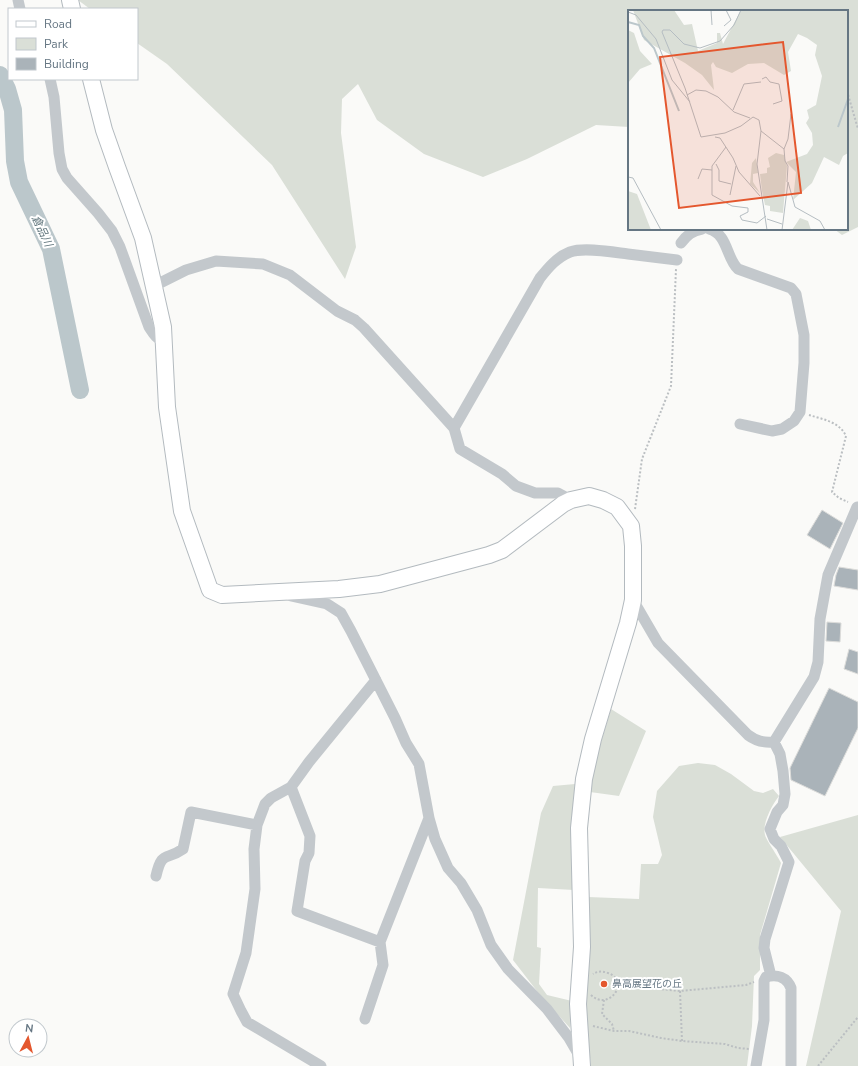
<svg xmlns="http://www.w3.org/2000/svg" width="858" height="1066" font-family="'Nunito Sans','Noto Sans JP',sans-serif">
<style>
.green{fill:#dadfd7}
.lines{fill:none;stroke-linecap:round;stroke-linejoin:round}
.river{stroke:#bbc7cb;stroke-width:18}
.building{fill:#aab3b9;stroke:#dcdcda}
.secondary-casing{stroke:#b3babf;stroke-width:18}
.path{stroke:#bbbfc2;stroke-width:2;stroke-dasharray:2 2;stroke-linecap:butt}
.street{stroke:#c3c8cc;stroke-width:11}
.secondary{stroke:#fff;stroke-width:16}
.poi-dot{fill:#e4572e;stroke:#fff;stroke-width:1.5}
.labels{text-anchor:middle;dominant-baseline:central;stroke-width:4;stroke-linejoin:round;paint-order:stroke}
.poi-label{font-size:10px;fill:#657683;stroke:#fff;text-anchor:start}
.water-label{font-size:11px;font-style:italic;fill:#60757c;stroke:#fff}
.inset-river{fill:none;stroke:#bbc7cb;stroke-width:2}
.inset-road{fill:none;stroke:#b5bdc2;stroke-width:1}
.view{fill:#e4572e;fill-opacity:0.15;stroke:#e4572e;stroke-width:2}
.inset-edge{fill:none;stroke:#657683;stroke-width:2}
</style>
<rect width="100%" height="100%" fill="#fafaf8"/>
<path class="green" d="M 78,0 L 858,0 L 858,227 L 842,235 L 834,229 L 847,229 L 847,11 L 629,11 L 629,127 L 596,125 L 527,159 L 483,177 L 424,154 L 377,120 L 358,84 L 342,99 L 341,133 L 356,247 L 345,279 L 272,165 L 167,64 L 137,43 L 137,9 L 90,9 Z
M 611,709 L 646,731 L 619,796 L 590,792 L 595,762 Z
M 698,763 L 715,765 L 731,774 L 754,791 L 763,793 L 773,789 L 779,796 C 772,805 762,823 765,835 C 766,840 778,856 781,863 L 760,935 L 760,970 L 754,976 L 752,1026 L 747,1066 L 591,1066 L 585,1013 L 588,897 L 639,899 L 641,864 L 658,864 L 662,855 L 653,817 L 657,791 L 679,766 Z
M 575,784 L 571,825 L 574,890 L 538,888 L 537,947 L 541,948 L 539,984 L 547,995 L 572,1001 L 570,1028 L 540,995 L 513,960 L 541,813 L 553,786 Z
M 858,815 L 858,1066 L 806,1066 L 841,911 L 780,837 Z"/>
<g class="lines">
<path class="river" d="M 0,75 L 7,89 L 13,110 L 15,161 L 19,182 L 51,249 L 80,390"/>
</g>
<path class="building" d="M 822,510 L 843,523 L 830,549 L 807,535 Z
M 839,567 L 858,570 L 858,590 L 834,586 L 836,575 Z
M 827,622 L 841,623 L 840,642 L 826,641 Z
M 849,649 L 858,652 L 858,674 L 844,669 Z
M 829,688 L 858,702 L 858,728 L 825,796 L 791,780 L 790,768 Z"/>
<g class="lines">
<defs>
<path id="secondary" d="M 70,0 L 72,9
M 91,79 L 104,130 L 117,167 L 143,238 L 163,327 L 167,407 L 182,511 L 210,590 L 222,595 L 339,589 L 380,584 L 489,555 L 502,550 L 563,504 L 571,500 L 589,496 L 603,500 L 617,507 L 631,526 L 633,546 L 633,600 L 628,623 L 593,739 L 584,779 L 579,828 L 582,947 L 578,1004 L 582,1066"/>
</defs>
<use href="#secondary" class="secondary-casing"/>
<path class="path" d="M 847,91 L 858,129
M 809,415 C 822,419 840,422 846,436 L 832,492 L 839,498 L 848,502
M 635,509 L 642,459 L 671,386 L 676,269
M 618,985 L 680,991 L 746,985 L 754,982
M 680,991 L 682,1041
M 591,995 C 609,1012 631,981 608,973 C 602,971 598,971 593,974
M 604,1000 L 602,1014 L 612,1024 L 614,1031
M 593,1026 L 614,1031 L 629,1031 L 661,1038 L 682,1041 L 725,1044 L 738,1048 L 750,1049
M 818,1066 L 858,1017"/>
<path class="street" d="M 18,0 L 20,9
M 50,79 L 54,97 L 59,153 L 62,169 L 67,178 L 98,213 L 112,231 L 120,247 L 149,327 C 153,333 156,339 164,341
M 709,229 C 728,234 726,258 738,269 L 791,288 L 796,294 L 804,335 L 804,363 L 800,412 L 794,421 L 782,429 L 772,431 L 740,424
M 681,243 C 687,235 692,231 702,229
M 154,286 L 186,270 L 216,261 L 263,264 L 290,275 L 337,311 L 355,320 L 364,328 L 454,428 L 460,449 L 502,474 L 516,486 L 535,493 L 558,493 L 571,500
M 454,428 L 540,278 C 548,268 557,257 570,252 C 584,247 612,252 628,254 C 644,256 660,258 677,260
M 291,596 L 327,604 L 341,613 L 351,631 L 395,718 L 406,743 L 419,764 L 429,818 L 435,839 L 448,868 L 461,883 L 477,910 L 491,945 L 508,969 L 547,1009 L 569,1038 L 580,1057
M 633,600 L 658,643 L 748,735 C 756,741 763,743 774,742 L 814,677 L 818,662 L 820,619 L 828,575 L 857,507
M 291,787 L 310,836 L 309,853 L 305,861 L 297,911 L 380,942
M 156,876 C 162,850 166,861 183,849 L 191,812 L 257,825
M 771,976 L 764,948 L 765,939 L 789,862 L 781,846 L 774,839 L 770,829 L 777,812 L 783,805 L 785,794 L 783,771 L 780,754 L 774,742
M 365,1019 L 383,965 L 380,942 L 429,818
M 321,1066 L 247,1022 L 241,1011 L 233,994 L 246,953 L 255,889 L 254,849 L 257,825 L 265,804 L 271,798 L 291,787 L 309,762 L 376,680
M 756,1066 L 764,1020 L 764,981 L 766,977 C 777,974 787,977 791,988 L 791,1066"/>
<use href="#secondary" class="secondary"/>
</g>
<circle class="poi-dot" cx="604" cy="984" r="4"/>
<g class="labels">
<g class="poi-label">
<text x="612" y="984">鼻高展望花の丘</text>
</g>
<g class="water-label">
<text transform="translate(42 231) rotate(65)">倉品川</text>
</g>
</g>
<g transform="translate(628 10)">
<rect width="220" height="220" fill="#fafaf8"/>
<path d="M 5,0 L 46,0 L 56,15 L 64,14 L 70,41 L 89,33 L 89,23 L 92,23 L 95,34 L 113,0 L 220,0 L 220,143 L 215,146 L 211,155 L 196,147 L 184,173 L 165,190 L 168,162 L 158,152 L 179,144 L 185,135 L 184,123 L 178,113 L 181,108 L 179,100 L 188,95 L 194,66 L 187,45 L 189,35 L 179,28 L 170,24 L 160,42 L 163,61 L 156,65 L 136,53 L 120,54 L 104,63 L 88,57 L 85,52 L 83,55 L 86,80 L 74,65 L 57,53 L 16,30 ZM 0,20 L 6,23 L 12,41 L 24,54 L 12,59 L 0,73 ZM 148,143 L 156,145 L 159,156 L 155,203 L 142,201 L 142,196 L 137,195 L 134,181 L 132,164 L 139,163 L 139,158 L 142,157 L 140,148 ZM 128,148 L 130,163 L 125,164 L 125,172 L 132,183 L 122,174 L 124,153 ZM 0,181 L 9,184 L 23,220 L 0,220 ZM 172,208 L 180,211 L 183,220 L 164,220 Z" fill="#dadfd7"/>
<path class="inset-river" d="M 0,12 L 11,15 L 15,26 L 26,38 L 51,101M 210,117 L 220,89"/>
<path class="inset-road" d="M 83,0 L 84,15M 113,0 L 106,15 L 92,31 L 72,38 L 56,34 L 42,20 L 35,20 L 34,22 L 57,78 L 73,127 L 97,123 L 113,116 L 125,107 L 131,110 L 133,121 L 129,154 L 139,220M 0,2 L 8,5 L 28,29 L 44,70 L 62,92M 96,16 L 103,10 L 98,0M 134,69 L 138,67 L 142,72 L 151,74 L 154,91 L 145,94M 59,85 L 68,80 L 78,81 L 90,87 L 106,102 L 122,108M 105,100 L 116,74 L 133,72M 133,121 L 156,139 L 160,129 L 163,104M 87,127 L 92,128 L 105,148 L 111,162 L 132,186M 98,137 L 84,156 L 84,185 L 104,196 L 120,198 L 120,202 L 112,206 L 114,210 L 129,213 L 138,206M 156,139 L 157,151 L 160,156 L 159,172M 88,154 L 91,160 L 91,171 L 103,174M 0,167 L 5,168 L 33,220M 70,169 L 74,159 L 84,160M 102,185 L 108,156M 139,209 L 154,214M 154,220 L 160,172 L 167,197 L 192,211 L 197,220"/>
<path class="view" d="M 155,32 L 173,183 L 51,198 L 32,47 Z"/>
<rect width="220" height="220" class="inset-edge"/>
</g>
<rect x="8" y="8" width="130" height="72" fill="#ffffff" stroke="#c1c8cd"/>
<rect x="16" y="21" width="20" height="6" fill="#ffffff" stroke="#c1c8cd"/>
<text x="44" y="28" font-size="12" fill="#657683">Road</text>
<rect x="16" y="38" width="20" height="12" fill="#dadfd7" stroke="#c1c8cd"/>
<text x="44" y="48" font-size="12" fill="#657683">Park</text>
<rect x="16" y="58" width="20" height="12" fill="#aab3b9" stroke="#c1c8cd"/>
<text x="44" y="68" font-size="12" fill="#657683">Building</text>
<g transform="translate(28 1038) rotate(7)"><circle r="19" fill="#ffffff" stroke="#c1c8cd"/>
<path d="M0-3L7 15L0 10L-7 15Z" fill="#e4572e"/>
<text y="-6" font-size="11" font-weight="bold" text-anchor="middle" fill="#657683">N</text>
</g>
</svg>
